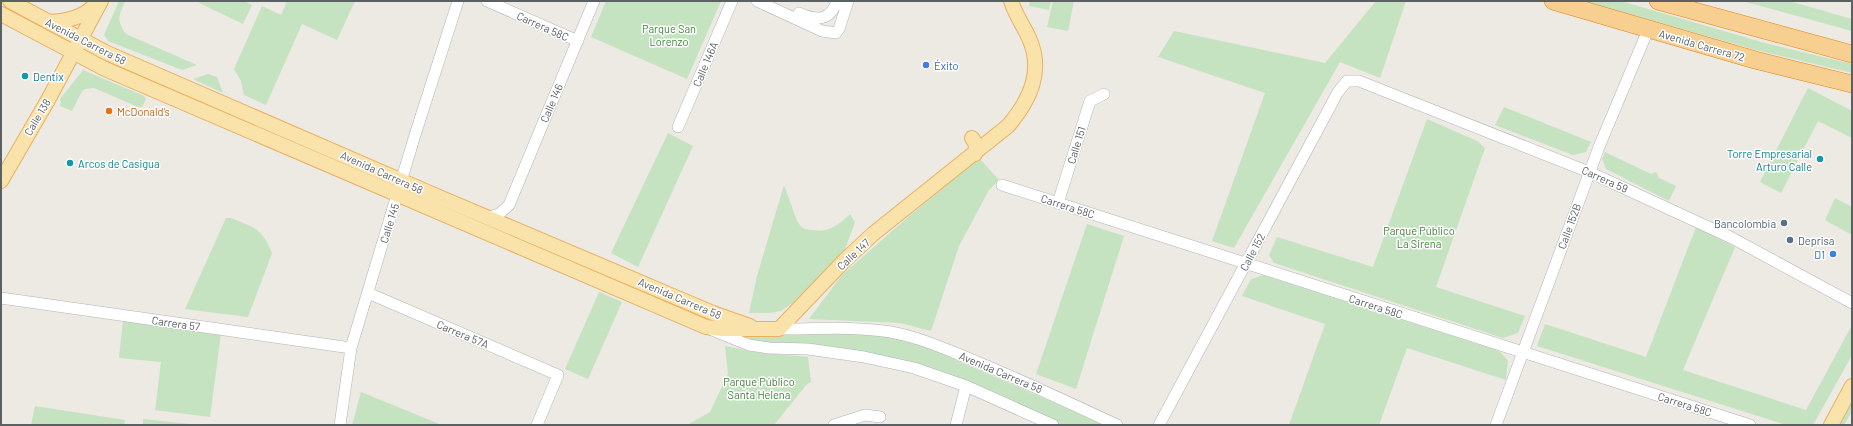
<svg xmlns="http://www.w3.org/2000/svg" width="1853" height="426" font-family="Barlow,sans-serif">
<style>
.green{fill:#c5e3c1}
.lines{fill:none;stroke-linecap:round;stroke-linejoin:round}
.minor-casing{stroke:#b0b4b8;stroke-width:12}
.major-casing{stroke:#e9b060;stroke-width:16}
.highway-casing{stroke:#e3840d;stroke-width:18}
.minor{stroke:#fff;stroke-width:11}
.major{stroke:#fae3ab;stroke-width:14}
.highway{stroke:#f7cf90;stroke-width:17}
.shop-dot{fill:#3f7fe0;stroke:#fff;stroke-width:1.5}
.culture-dot{fill:#0f9aa8;stroke:#fff;stroke-width:1.5}
.food-dot{fill:#e8710a;stroke:#fff;stroke-width:1.5}
.service-dot{fill:#5c6f8a;stroke:#fff;stroke-width:1.5}
.labels{text-anchor:middle;dominant-baseline:central;stroke-width:3;stroke-linejoin:round;paint-order:stroke}
.street-label{font-size:11px;fill:#5b6063;stroke:#fff}
.park-label{font-size:11px;fill:#40833a;stroke:#fff}
.shop-label{font-size:11px;fill:#366cbe;stroke:#fff;text-anchor:start}
.culture-label{font-size:11px;fill:#0d838f;stroke:#fff;text-anchor:start}
.food-label{font-size:11px;fill:#c56008;stroke:#fff;text-anchor:start}
.service-label{font-size:11px;fill:#4e5e75;stroke:#fff;text-anchor:end}
</style>
<rect width="100%" height="100%" fill="#ede9e3"/>
<path class="green" d="M 119,1 L 125,1 C 119,16 116,20 126,34 L 197,65 L 182,70 L 108,41 L 104,35 Z
M 200,1 L 244,1 L 252,5 L 243,24 L 199,3 Z
M 287,1 L 355,1 L 337,40 L 302,24 L 266,105 L 244,95 L 241,81 L 234,69 L 262,6 L 281,15 Z
M 606,1 L 721,1 L 687,79 L 591,37 Z
M 1030,1 L 1051,1 L 1049,10 L 1029,6 Z
M 1053,1 L 1074,1 L 1068,31 L 1047,27 Z
M 1376,1 L 1406,1 L 1380,78 L 1340,62 L 1234,248 L 1212,241 L 1265,93 L 1158,57 L 1174,31 L 1325,63 Z
M 1584,1 L 1621,1 L 1765,43 L 1852,64 L 1852,73 L 1756,50 Z
M 1742,1 L 1789,1 L 1852,19 L 1852,31 Z
M 83,70 L 144,96 L 146,99 L 142,107 L 138,107 L 94,88 L 85,89 L 82,91 L 72,111 L 60,106 L 61,102 L 60,99 Z
M 127,72 L 167,83 L 375,174 L 374,177 L 294,144 Z
M 208,74 L 217,77 L 223,93 L 193,79 Z
M 1808,88 L 1852,111 L 1852,138 L 1818,121 L 1781,193 L 1760,182 Z
M 1504,107 L 1591,142 L 1586,152 L 1573,155 L 1495,125 Z
M 1427,119 L 1477,141 L 1485,148 L 1436,287 L 1525,316 L 1518,333 L 1503,338 L 1274,263 L 1269,255 L 1277,237 L 1373,267 Z
M 668,133 L 693,146 L 638,267 L 611,253 Z
M 1605,152 L 1651,174 L 1656,172 L 1659,178 L 1676,186 L 1669,201 L 1606,169 L 1602,159 Z
M 979,158 L 999,180 L 989,190 L 959,246 L 931,331 L 900,323 L 809,319 L 842,275 L 914,212 Z
M 784,185 L 797,221 L 802,228 C 825,234 833,230 850,214 L 855,222 L 844,252 L 794,302 L 781,311 L 769,313 L 749,313 L 757,276 Z
M 1835,198 L 1852,207 L 1852,235 L 1825,220 Z
M 226,218 L 231,218 C 255,228 261,227 272,253 L 248,317 L 185,309 Z
M 1087,224 L 1124,236 L 1076,389 L 1036,374 Z
M 1696,227 L 1735,247 L 1683,370 L 1806,410 L 1852,325 L 1852,355 L 1813,425 L 1786,425 L 1537,346 L 1545,324 L 1646,357 Z
M 1263,275 L 1499,351 L 1508,360 L 1506,380 L 1407,348 L 1379,425 L 1289,425 L 1325,324 L 1242,296 L 1251,279 Z
M 599,292 L 622,302 L 588,379 L 565,369 Z
M 123,320 L 221,334 L 210,417 L 155,410 L 161,362 L 119,358 Z
M 866,334 L 904,340 L 926,347 L 1106,425 L 1062,425 L 932,370 L 768,344 L 732,335 Z
M 725,346 L 761,353 L 808,357 L 811,382 L 807,384 L 774,425 L 687,425 L 710,412 L 728,374 Z
M 361,392 L 442,425 L 352,425 Z
M 1852,396 L 1852,411 L 1844,425 L 1836,425 Z
M 35,406 L 125,420 L 124,425 L 31,425 Z
M 143,419 L 190,424 L 143,425 Z"/>
<g class="lines">
<defs>
<path id="minor" d="M 487,1 L 578,41
M 757,1 L 822,31 L 836,33 L 839,29 L 848,1
M 799,13 C 817,21 830,21 837,1
M 678,127 L 732,1
M 1002,185 L 1750,425
M 1058,203 L 1090,101 L 1104,94
M 487,218 L 499,214 L 509,205 L 594,1
M 368,293 L 558,375 L 537,425
M 1,298 L 351,348
M 779,329 C 815,329 854,326 891,332 C 918,337 943,348 968,358 C 1019,379 1068,402 1117,425
M 712,330 L 749,345 L 769,348 L 808,349 L 864,357 L 914,368 L 966,386 L 1053,425
M 340,425 L 351,348 L 415,135 L 458,1
M 834,425 L 865,415 L 880,417
M 956,425 L 966,386
M 1159,425 L 1338,92 L 1347,81 L 1359,81 L 1589,172 L 1732,238 L 1852,303
M 1496,425 L 1599,147 L 1648,30"/>
<path id="major" d="M 10,1 L 107,53 L 439,197 L 713,313 L 750,326
M 1,14 L 105,69 L 706,327 L 722,329 L 779,329 L 845,260 L 873,234 L 1008,126 C 1030,100 1044,71 1029,38 C 1023,25 1015,14 1011,1
M 49,22 C 67,21 83,18 96,4
M 972,138 L 976,144 L 975,154
M 1,181 L 48,100 L 101,1
M 1831,425 L 1852,386"/>
<path id="highway" d="M 1553,1 L 1755,60 L 1852,84
M 1658,1 L 1852,54"/>
</defs>
<use href="#minor" class="minor-casing"/>
<use href="#major" class="major-casing"/>
<use href="#highway" class="highway-casing"/>
<use href="#minor" class="minor"/>
<use href="#major" class="major"/>
<use href="#highway" class="highway"/>
</g>
<g class="shop-dot">
<circle cx="926" cy="65" r="4"/>
<circle cx="1833" cy="254" r="4"/>
</g>
<g class="culture-dot">
<circle cx="25" cy="76" r="4"/>
<circle cx="1820" cy="159" r="4"/>
<circle cx="70" cy="163" r="4"/>
</g>
<circle class="food-dot" cx="109" cy="111" r="4"/>
<g class="service-dot">
<circle cx="1784" cy="223" r="4"/>
<circle cx="1790" cy="240" r="4"/>
</g>
<g class="labels">
<g class="street-label">
<text transform="translate(543 26) rotate(24)">Carrera 58C</text>
<text transform="translate(86 41) rotate(27)">Avenida Carrera 58</text>
<text transform="translate(1702 45) rotate(16)">Avenida Carrera 72</text>
<text transform="translate(705 64) rotate(-67)">Calle 146A</text>
<text transform="translate(551 103) rotate(-67)">Calle 146</text>
<text transform="translate(37 117) rotate(-59)">Calle 138</text>
<text transform="translate(1076 145) rotate(-73)">Calle 151</text>
<text transform="translate(382 172) rotate(24)">Avenida Carrera 58</text>
<text transform="translate(1605 179) rotate(24)">Carrera 59</text>
<text transform="translate(1068 206) rotate(18)">Carrera 58C</text>
<text transform="translate(389 223) rotate(-73)">Calle 145</text>
<text transform="translate(1569 226) rotate(-70)">Calle 152B</text>
<text transform="translate(1252 252) rotate(-62)">Calle 152</text>
<text transform="translate(853 254) rotate(-43)">Calle 147</text>
<text transform="translate(680 298) rotate(23)">Avenida Carrera 58</text>
<text transform="translate(1376 306) rotate(18)">Carrera 58C</text>
<text transform="translate(176 323) rotate(8)">Carrera 57</text>
<text transform="translate(463 334) rotate(23)">Carrera 57A</text>
<text transform="translate(1001 372) rotate(23)">Avenida Carrera 58</text>
<text transform="translate(1685 404) rotate(18)">Carrera 58C</text>
</g>
<g class="park-label">
<text x="669" y="28">Parque San<tspan x="669" dy="13">Lorenzo</tspan></text>
<text x="1419" y="230">Parque Público<tspan x="1419" dy="13">La Sirena</tspan></text>
<text x="759" y="381">Parque Público<tspan x="759" dy="13">Santa Helena</tspan></text>
</g>
<g class="shop-label">
<text x="934" y="65">Éxito</text>
<text x="1825" y="254" text-anchor="end">D1</text>
</g>
<g class="culture-label">
<text x="33" y="76">Dentix</text>
<text x="1812" y="153" text-anchor="end">Torre Empresarial<tspan x="1812" dy="13">Arturo Calle</tspan></text>
<text x="78" y="163">Arcos de Casigua</text>
</g>
<g class="food-label">
<text x="117" y="111">McDonald's</text>
</g>
<g class="service-label">
<text x="1776" y="223">Bancolombia</text>
<text x="1798" y="240" text-anchor="start">Deprisa</text>
</g>
</g>
<rect width="1853" height="426" fill="none" stroke="#5b6063" stroke-width="4"/>
</svg>
